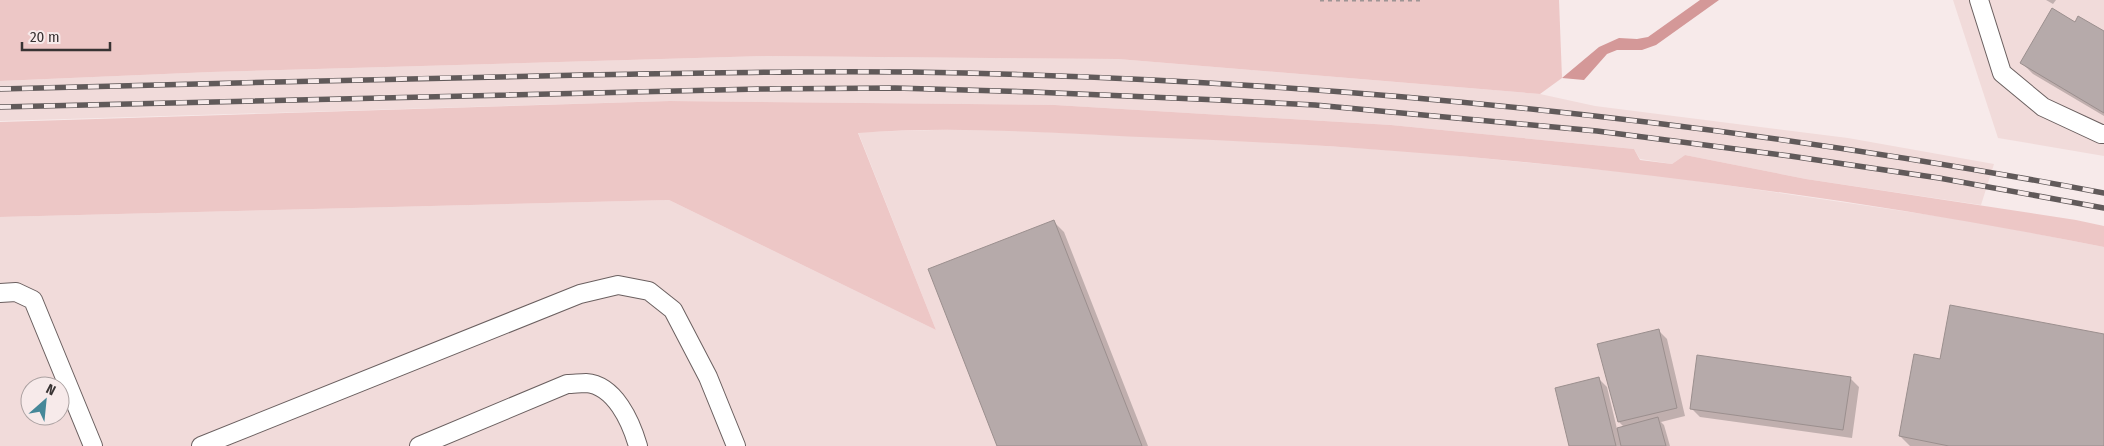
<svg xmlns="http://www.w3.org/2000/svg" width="2104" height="446" font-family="'Fira Sans Condensed',sans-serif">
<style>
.built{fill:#f1dbda;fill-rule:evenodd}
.green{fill:#edc7c6}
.water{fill:#d49898}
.shadow{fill:#0003}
.building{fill:#b6aaaa;stroke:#9b8f8e}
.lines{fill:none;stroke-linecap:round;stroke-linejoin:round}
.lane-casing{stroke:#6b6060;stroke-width:20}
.path{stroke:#9d9494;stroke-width:3;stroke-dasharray:4 4;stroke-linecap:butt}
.lane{stroke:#fff;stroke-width:18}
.rail-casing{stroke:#615a5a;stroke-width:5.5}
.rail{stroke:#f7eaea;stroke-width:4;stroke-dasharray:11;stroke-linecap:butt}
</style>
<rect width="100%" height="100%" fill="#f7eaea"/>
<path class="built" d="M 1953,0 L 2104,0 L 2104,156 L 1998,138 Z
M 767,56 L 1118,59 L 1540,94 L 1595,106 L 1848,138 L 1994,164 L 1981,205 L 1806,179 L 1685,155 L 1672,164 L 1640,159 L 1634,149 L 1391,125 L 1055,105 L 670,101 L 0,121 L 0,81 L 211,72 Z
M 974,129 L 1248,141 L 1419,152 L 1656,175 L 1971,221 L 2104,247 L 2104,446 L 0,446 L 0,217 L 669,200 L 936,330 L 858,132 ZM 30,386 L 60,386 L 60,416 L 30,416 Z"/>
<path class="green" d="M 0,0 L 1559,0 L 1562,78 L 1540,94 L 1118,59 L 767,56 L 211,72 L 0,81 Z
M 670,101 L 1055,105 L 1391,125 L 1634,149 L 1640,160 L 1672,164 L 1685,155 L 1806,179 L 2076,220 L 2104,226 L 2104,247 C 1795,186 1481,150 1166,138 C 1064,134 960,125 858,133 L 936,330 L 669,200 L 0,217 L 0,122 Z"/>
<path class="water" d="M 1700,0 L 1719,0 L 1656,45 L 1642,50 L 1617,50 L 1607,54 L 1584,80 L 1562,78 L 1599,47 L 1619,38 L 1637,39 L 1648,37 Z"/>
<path class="shadow" d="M 2046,0 L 2056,0 L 2053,4 Z
M 2075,24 L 2104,32 L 2104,116 L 2033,74 L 2021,62 Z
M 1054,222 L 1064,232 L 1148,446 L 998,446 Z
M 1659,331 L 1667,339 L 1685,416 L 1661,422 L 1664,425 L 1670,446 L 1570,446 L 1599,379 L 1607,387 L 1617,429 L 1624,427 L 1619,422 Z
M 2104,336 L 2104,446 L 1910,446 L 1900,436 Z
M 1850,378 L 1859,387 L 1852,438 L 1700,417 L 1691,408 Z"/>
<path class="building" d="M 2052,8 L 2075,22 L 2078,16 L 2104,31 L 2104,113 L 2020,63 Z
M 1054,220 L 1142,446 L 997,446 L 928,269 Z
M 1950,305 L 2104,334 L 2104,446 L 1949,446 L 1899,436 L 1914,354 L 1940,359 Z
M 1659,329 L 1677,408 L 1618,422 L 1597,344 Z
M 1697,355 L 1851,377 L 1843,430 L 1690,409 Z
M 1599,377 L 1616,446 L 1569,446 L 1555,388 Z
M 1658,417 L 1666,446 L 1621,446 L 1617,428 Z"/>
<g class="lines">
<defs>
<path id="lane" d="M 1979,0 L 2002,73 L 2043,107 L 2101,134 L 2104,134
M 0,293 L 16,292 L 33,300 L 93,446
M 201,446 L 580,294 L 618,285 L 649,291 L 673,310 L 708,377 L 736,446
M 419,446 L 567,384 C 573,384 580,383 586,383 C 615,385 631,422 638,446"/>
</defs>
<use href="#lane" class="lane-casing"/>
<path class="path" d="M 1320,0 L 1424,0"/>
<use href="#lane" class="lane"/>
<defs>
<path id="rail" d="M 0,89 C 194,84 389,79 583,75 C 711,73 838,70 965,73 C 1347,82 1729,122 2104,193
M 0,107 L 759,89 L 895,88 L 1033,92 L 1219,100 L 1315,105 L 1597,131 L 1790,156 L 1939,178 L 2104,208"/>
</defs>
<use href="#rail" class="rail-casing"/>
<use href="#rail" class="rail"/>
</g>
<g transform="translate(45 401) rotate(27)"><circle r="24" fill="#f7eaea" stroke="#aba1a1"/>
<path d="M0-4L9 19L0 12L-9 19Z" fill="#468899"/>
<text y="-8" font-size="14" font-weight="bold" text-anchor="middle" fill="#383333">N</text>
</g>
<path d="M22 42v8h88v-8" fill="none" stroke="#383333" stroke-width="2.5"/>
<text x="30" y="42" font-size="15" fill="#383333" stroke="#f7eaea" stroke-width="4" paint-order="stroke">20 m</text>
</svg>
